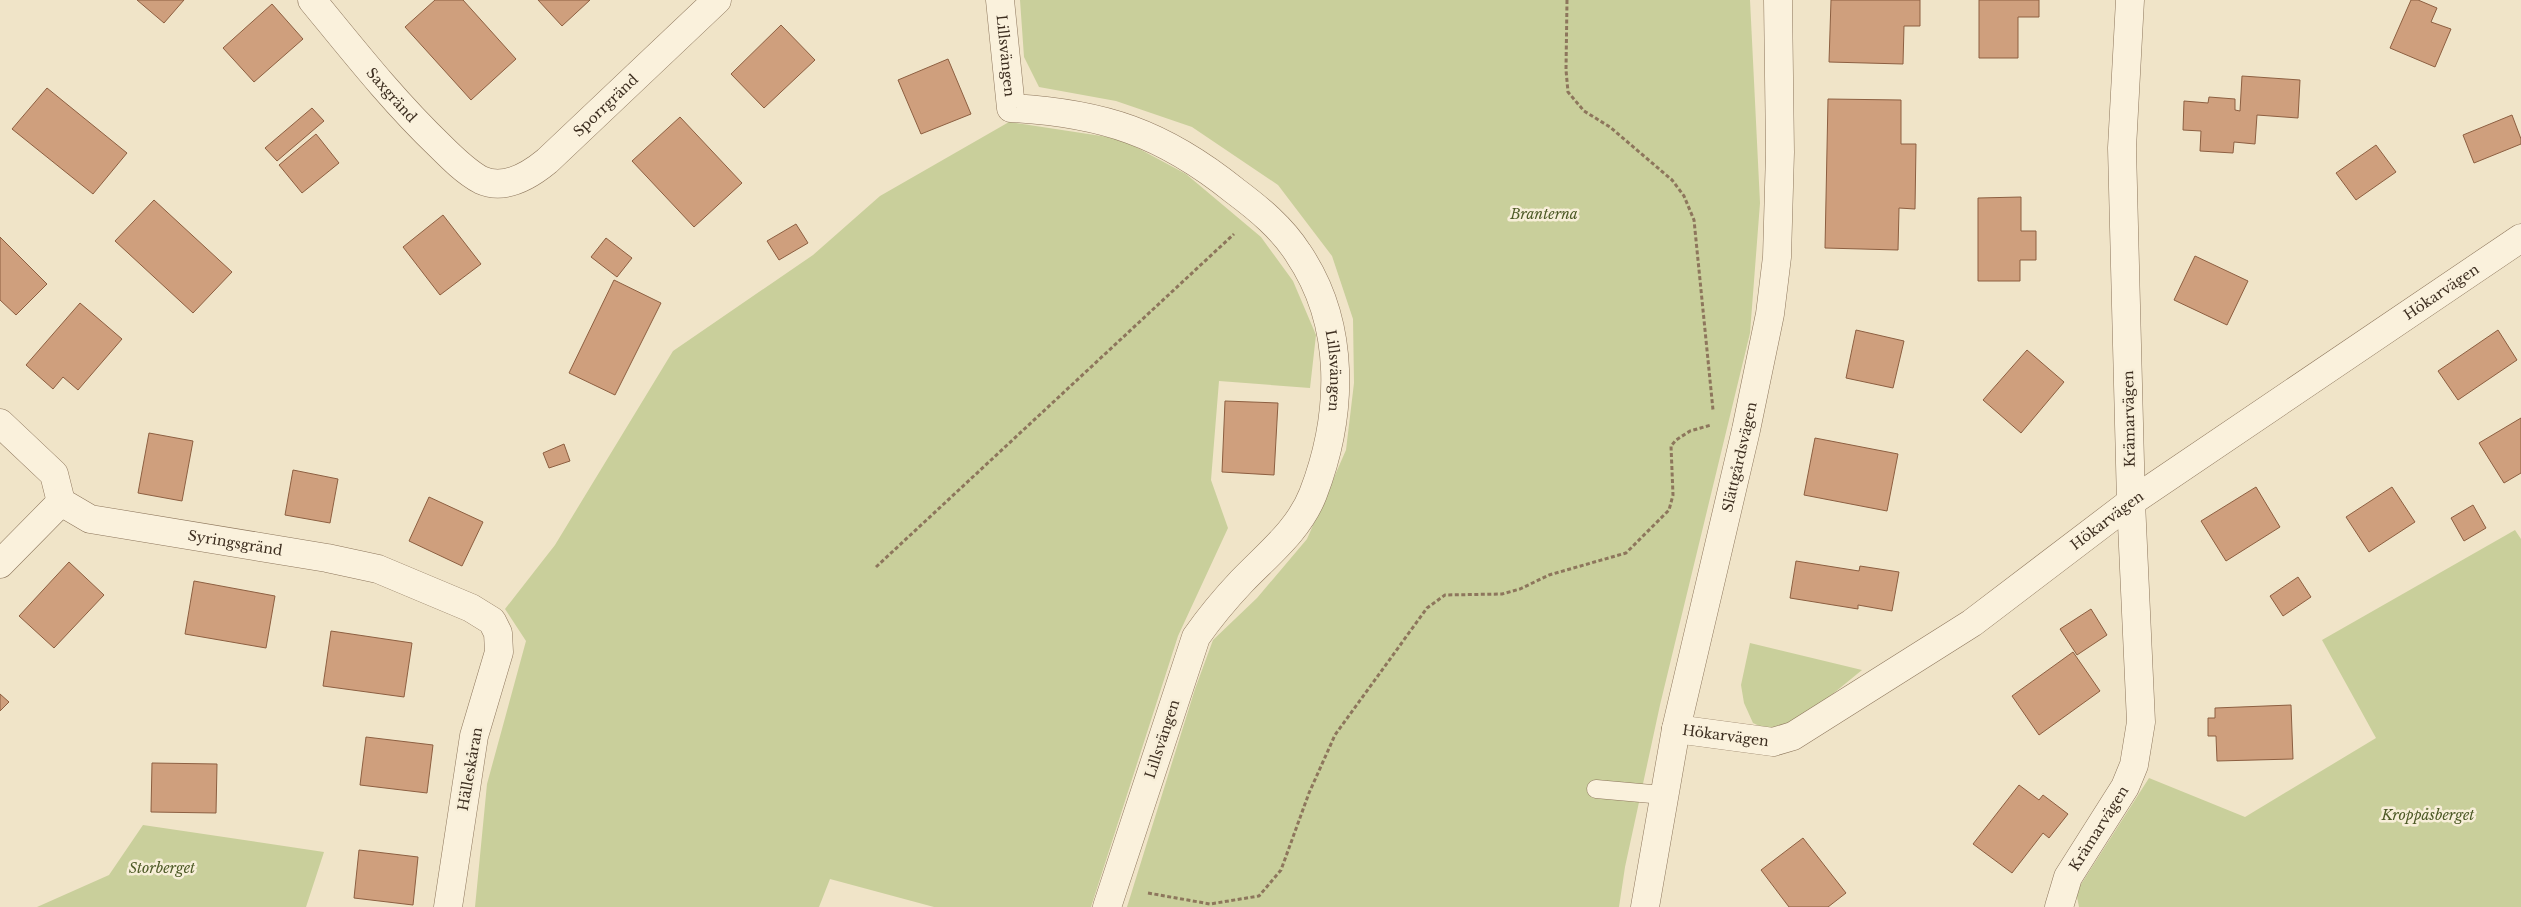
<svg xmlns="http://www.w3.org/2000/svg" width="2521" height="907" font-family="'Libre Baskerville',serif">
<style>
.green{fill:#c9cf9b}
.building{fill:#cf9f7d;stroke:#8d5f41}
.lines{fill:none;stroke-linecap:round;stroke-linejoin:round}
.service-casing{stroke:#8d765c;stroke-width:19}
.minor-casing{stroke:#8d765c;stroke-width:29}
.tertiary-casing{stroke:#8d765c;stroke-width:29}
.path{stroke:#8d765c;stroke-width:3;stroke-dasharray:4 2.5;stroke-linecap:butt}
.service{stroke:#faf1dc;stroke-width:18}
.minor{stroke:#faf1dc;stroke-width:28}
.tertiary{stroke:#faf1dc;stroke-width:28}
.labels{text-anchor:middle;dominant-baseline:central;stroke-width:5;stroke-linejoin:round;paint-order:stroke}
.street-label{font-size:14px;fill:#3d2e20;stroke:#f7eed8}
.park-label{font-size:14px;font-style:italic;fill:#4d5a26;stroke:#f7eed8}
</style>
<rect width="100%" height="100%" fill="#f0e4c8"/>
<path class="green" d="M 1020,0 L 1750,0 L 1760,203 L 1750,333 L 1660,705 L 1625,867 L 1619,907 L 1127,907 L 1195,689 L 1213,640 L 1257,598 L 1307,539 L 1346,450 L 1354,383 L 1353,319 L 1332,256 L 1278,185 L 1192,127 L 1116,101 L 1039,87 L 1024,57 Z
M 1009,122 L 1121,139 L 1186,174 L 1261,237 L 1293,281 L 1316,335 L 1310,388 L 1219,381 L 1211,480 L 1228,528 L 1178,636 L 1091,907 L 934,907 L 830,879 L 819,907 L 475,907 L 487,784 L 526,641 L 505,609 L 555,545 L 673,351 L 813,255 L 880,196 Z
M 2515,530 L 2521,539 L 2521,907 L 2079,907 L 2076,892 L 2149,778 L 2245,817 L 2376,738 L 2322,640 Z
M 1750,643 L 1862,670 L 1796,724 L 1766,729 L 1753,723 L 1744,703 L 1741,685 Z
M 143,825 L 324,852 L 306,907 L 37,907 L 109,875 Z"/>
<path class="building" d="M 137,0 L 184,0 L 164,23 Z
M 435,0 L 463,0 L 516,59 L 471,100 L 405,27 Z
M 538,0 L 590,0 L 562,26 Z
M 1831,0 L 1920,0 L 1920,26 L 1904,26 L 1903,64 L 1829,62 Z
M 1979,0 L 2039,0 L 2039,17 L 2018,17 L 2018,58 L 1979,58 Z
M 2411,0 L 2418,0 L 2437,8 L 2431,22 L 2451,29 L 2435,67 L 2390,48 Z
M 272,4 L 303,39 L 254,82 L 223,48 Z
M 781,25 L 815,60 L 764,108 L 731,74 Z
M 948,59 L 971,114 L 921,134 L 898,80 Z
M 2242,76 L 2300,80 L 2298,118 L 2257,115 L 2255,144 L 2234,142 L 2233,153 L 2200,151 L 2201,131 L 2183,130 L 2184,101 L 2208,103 L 2209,97 L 2235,99 L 2235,110 L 2240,111 Z
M 47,88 L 127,153 L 93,194 L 12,129 Z
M 1828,99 L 1901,100 L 1901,144 L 1916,144 L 1915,209 L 1899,208 L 1898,250 L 1825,248 Z
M 312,108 L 324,121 L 277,161 L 265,148 Z
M 2512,115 L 2521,139 L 2521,144 L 2474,163 L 2463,135 Z
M 680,117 L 742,183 L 694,227 L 632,161 Z
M 316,134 L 339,163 L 302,193 L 279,165 Z
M 2376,145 L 2396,172 L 2356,200 L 2336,173 Z
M 2021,197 L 2021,231 L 2036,231 L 2036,260 L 2020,260 L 2020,281 L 1978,281 L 1978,198 Z
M 154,200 L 232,272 L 193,313 L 115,241 Z
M 443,215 L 481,264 L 440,295 L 403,247 Z
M 796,224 L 808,243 L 779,260 L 767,241 Z
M 0,237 L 47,284 L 16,315 L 0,300 Z
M 606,238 L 632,258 L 617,277 L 591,257 Z
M 2195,256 L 2248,281 L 2227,325 L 2174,300 Z
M 614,280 L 661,303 L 615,395 L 569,373 Z
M 80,303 L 122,339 L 78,390 L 63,377 L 53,389 L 26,365 Z
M 1856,330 L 1904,341 L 1893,388 L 1846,378 Z
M 2498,330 L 2517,360 L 2458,400 L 2438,371 Z
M 2027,350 L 2064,382 L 2021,433 L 1983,400 Z
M 1225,401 L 1278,403 L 1274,475 L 1222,472 Z
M 2521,418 L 2521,473 L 2504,483 L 2479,443 Z
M 149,433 L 193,441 L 182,501 L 138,493 Z
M 1815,438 L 1898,454 L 1887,511 L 1804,495 Z
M 564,444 L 570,461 L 549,468 L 543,453 Z
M 293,470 L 338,479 L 330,523 L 285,515 Z
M 2256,487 L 2280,527 L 2226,561 L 2201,521 Z
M 2392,487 L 2415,522 L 2369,552 L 2346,517 Z
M 429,497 L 483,522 L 462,566 L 409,541 Z
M 2473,505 L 2486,528 L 2464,541 L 2451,518 Z
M 1796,561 L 1859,571 L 1860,566 L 1899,572 L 1892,611 L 1858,605 L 1858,609 L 1790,598 Z
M 69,562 L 104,595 L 54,648 L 19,616 Z
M 2298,577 L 2311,597 L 2283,616 L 2270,596 Z
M 194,581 L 275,596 L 266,648 L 185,634 Z
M 2091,609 L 2107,635 L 2077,655 L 2060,629 Z
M 331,631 L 412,643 L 404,697 L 323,686 Z
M 2073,652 L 2100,691 L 2039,735 L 2012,696 Z
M 0,694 L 9,702 L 0,711 Z
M 2291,705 L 2293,759 L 2217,761 L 2216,736 L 2208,736 L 2208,718 L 2215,718 L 2215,708 Z
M 366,737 L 433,745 L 427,793 L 360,785 Z
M 152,763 L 217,764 L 216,813 L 151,812 Z
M 2019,785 L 2039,800 L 2043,795 L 2068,814 L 2049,838 L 2043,833 L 2012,873 L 1973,844 Z
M 1803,838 L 1846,893 L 1828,907 L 1789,907 L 1761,870 Z
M 359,850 L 418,857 L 413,905 L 354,898 Z"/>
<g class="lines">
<defs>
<path id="service" d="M 1596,789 L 1663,795"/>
<g id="minor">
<path id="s1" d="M 312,0 C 353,50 393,101 440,146 C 452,158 466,172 481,180 C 505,191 530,175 547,161 L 717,0"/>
<path id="s2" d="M 1000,0 L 1011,108 C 1103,113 1163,133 1235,191 C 1259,209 1282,228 1298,253 C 1347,325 1343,416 1313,494 C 1299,530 1268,554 1242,581 C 1225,599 1210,617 1196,637 L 1107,907"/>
<path id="s3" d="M 0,423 L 54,474 L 61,502 L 90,519 L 327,558 L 378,569 L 471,608 L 492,621 L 498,633 L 499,652 L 474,736 L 448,907"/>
<path d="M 0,564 L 61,502"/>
<path id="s4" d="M 1676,729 L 1773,742 L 1793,736 L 1972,623 L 2131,502 L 2521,238"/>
<path id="s5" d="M 2059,907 L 2068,877 L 2125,787 L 2134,765 L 2141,722 L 2131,502 L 2122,148 L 2130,0"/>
</g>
<g id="tertiary">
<path id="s6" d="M 1645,907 L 1676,729 L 1746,430 L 1770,314 L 1777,257 L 1780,152 L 1778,0"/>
</g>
</defs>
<use href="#service" class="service-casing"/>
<use href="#minor" class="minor-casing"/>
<use href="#tertiary" class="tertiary-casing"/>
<path class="path" d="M 1567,0 L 1566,70 L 1568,92 L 1584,111 L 1610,127 L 1672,180 L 1684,196 L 1694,220 L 1713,410
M 876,567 L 1234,234
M 1148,893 L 1210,904 L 1259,896 L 1281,870 L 1309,793 L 1335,735 L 1427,608 L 1445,595 L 1502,594 L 1520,589 L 1549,575 L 1626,553 L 1669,510 L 1673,495 L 1671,446 L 1676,440 L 1690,431 L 1711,425"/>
<use href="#service" class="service"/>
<use href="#minor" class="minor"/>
<use href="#tertiary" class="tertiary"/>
</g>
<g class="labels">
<g class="street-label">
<text stroke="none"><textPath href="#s2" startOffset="56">Lillsvängen</textPath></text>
<text stroke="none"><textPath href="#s1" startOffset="124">Saxgränd</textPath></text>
<text stroke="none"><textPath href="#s1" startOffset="401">Sporrgränd</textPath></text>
<text stroke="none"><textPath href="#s4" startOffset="905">Hökarvägen</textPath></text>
<text stroke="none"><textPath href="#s2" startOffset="566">Lillsvängen</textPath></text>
<text transform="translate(2129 419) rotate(-91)">Krämarvägen</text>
<text stroke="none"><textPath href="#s6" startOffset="460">Slättgårdsvägen</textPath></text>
<text stroke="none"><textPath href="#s4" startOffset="500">Hökarvägen</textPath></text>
<text stroke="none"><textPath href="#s3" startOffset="284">Syringsgränd</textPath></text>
<text stroke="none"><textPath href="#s4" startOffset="50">Hökarvägen</textPath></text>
<text transform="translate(1162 739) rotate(-72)">Lillsvängen</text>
<text transform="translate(470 769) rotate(-80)">Hälleskåran</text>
<text stroke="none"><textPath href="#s5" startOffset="89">Krämarvägen</textPath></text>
</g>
<g class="park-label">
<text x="1544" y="214">Branterna</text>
<text x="2428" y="815">Kroppåsberget</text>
<text x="162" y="868">Storberget</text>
</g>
</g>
</svg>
